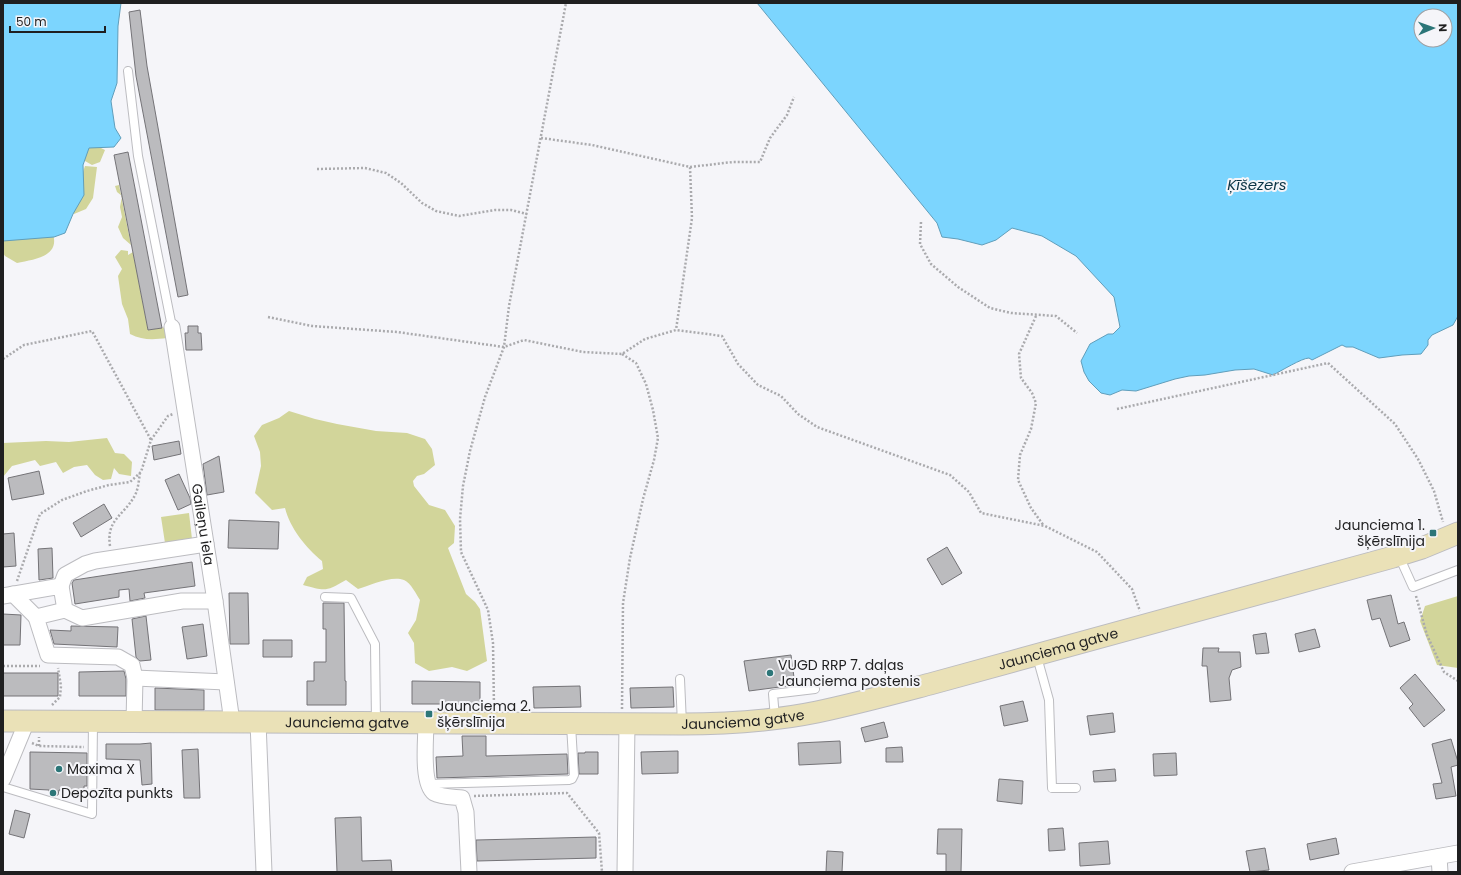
<svg xmlns="http://www.w3.org/2000/svg" width="1461" height="875" font-family="Poppins,sans-serif">
<style>
.green{fill:#d2d59a}
.water{fill:#7cd5fe;stroke:#609ebb;fill-rule:evenodd}
.building{fill:#bbbbbe;stroke:#747377}
.lines{fill:none;stroke-linecap:round;stroke-linejoin:round}
.lane-casing{stroke:#bcbcc0;stroke-width:10}
.street-casing{stroke:#bcbcc0;stroke-width:17}
.secondary-casing{stroke:#bcbcc0;stroke-width:23}
.path{stroke:#aaaaad;stroke-width:2.5;stroke-dasharray:2 2;stroke-linecap:butt}
.lane{stroke:#fff;stroke-width:8}
.street{stroke:#fff;stroke-width:15}
.secondary{stroke:#eae1b7;stroke-width:21}
.poi-dot{fill:#2c7678;stroke:#f5f5f9;stroke-width:1.5}
.labels{text-anchor:middle;dominant-baseline:central;stroke-width:4;stroke-linejoin:round;paint-order:stroke}
.street-label{font-size:14px;fill:#1f1f20;stroke:#f5f5f9}
.poi-label{font-size:14px;fill:#1f1f20;stroke:#f5f5f9;text-anchor:start}
.water-label{font-size:15px;font-style:italic;fill:#0b3445;stroke:#f5f5f9}
</style>
<rect width="100%" height="100%" fill="#f5f5f9"/>
<path class="green" d="M 95,145 L 105,150 L 100,162 L 92,165 L 85,161 L 84,151 Z
M 85,166 L 97,167 L 93,198 L 86,209 L 74,214 L 66,203 L 81,178 Z
M 119,185 L 131,245 L 123,238 L 118,227 L 122,217 L 120,207 L 122,196 L 117,192 L 115,186 Z
M 3,224 L 52,231 C 62,257 35,259 17,263 L 5,256 L 3,253 Z
M 121,250 L 128,251 L 128,255 L 133,252 L 148,330 L 167,327 L 167,338 C 152,340 142,340 130,334 L 128,319 L 122,304 L 118,276 L 122,269 L 115,257 Z
M 289,411 L 315,419 L 337,424 L 376,431 L 407,433 L 425,439 L 432,449 L 435,465 L 424,474 L 417,476 L 413,481 L 414,486 L 429,505 L 445,510 L 455,526 L 454,543 L 448,548 L 466,594 L 475,602 L 480,609 L 487,661 L 467,671 L 452,667 L 429,671 L 415,663 L 414,643 L 408,633 L 416,620 L 420,600 C 416,594 411,583 404,580 C 392,575 370,585 358,589 L 346,580 C 325,592 326,591 303,585 L 307,577 L 323,569 L 322,561 C 306,548 290,528 285,508 L 272,510 L 255,493 L 261,466 L 260,452 L 254,436 L 262,425 L 279,418 Z
M 107,438 L 115,453 L 124,454 L 132,462 L 131,476 L 119,474 L 114,468 L 111,479 L 103,480 L 95,475 L 87,465 L 74,467 L 63,473 L 56,462 L 40,466 L 35,460 L 12,466 L 3,477 L 3,443 L 46,441 L 69,442 Z
M 189,513 L 192,539 L 165,543 L 161,517 Z
M 1458,596 L 1458,668 L 1437,665 L 1420,621 L 1425,606 Z"/>
<path class="water" d="M 3,3 L 121,3 L 118,26 L 117,83 L 111,101 L 115,128 L 121,138 L 114,147 L 89,148 L 83,165 L 84,195 L 73,214 L 65,233 L 54,237 L 3,241 Z
M 757,3 L 1458,3 L 1458,316 L 1453,325 L 1432,335 L 1428,340 L 1428,345 L 1421,354 L 1402,355 L 1379,358 L 1353,347 L 1346,347 L 1342,345 L 1312,360 L 1309,358 C 1302,358 1281,371 1273,375 L 1254,369 L 1235,370 L 1205,375 L 1189,376 L 1175,379 L 1136,391 L 1122,390 L 1110,395 L 1101,393 L 1089,381 L 1084,372 L 1081,361 L 1090,344 L 1108,334 L 1113,334 L 1120,327 L 1114,297 L 1076,256 L 1042,236 L 1012,228 L 996,240 L 982,245 L 958,239 L 942,237 L 937,223 ZM 1421,16 L 1445,16 L 1445,40 L 1421,40 Z"/>
<path class="building" d="M 140,10 L 147,66 L 188,295 L 178,297 L 136,76 L 129,12 Z
M 128,152 L 162,328 L 148,330 L 114,155 Z
M 188,326 L 198,326 L 198,333 L 201,333 L 202,350 L 186,350 L 185,333 L 188,333 Z
M 179,441 L 181,454 L 154,460 L 152,446 Z
M 219,456 L 224,492 L 207,495 L 203,464 Z
M 39,471 L 44,494 L 12,500 L 8,478 Z
M 179,474 L 190,498 L 191,504 L 178,510 L 165,480 Z
M 104,504 L 112,518 L 81,537 L 73,523 Z
M 229,520 L 279,522 L 278,549 L 228,548 Z
M 14,533 L 16,566 L 3,567 L 3,534 Z
M 947,547 L 962,573 L 942,585 L 927,559 Z
M 52,548 L 53,578 L 39,580 L 38,549 Z
M 192,562 L 195,586 L 144,593 L 145,598 L 130,601 L 129,589 L 119,590 L 119,597 L 75,604 L 72,583 L 74,580 Z
M 229,593 L 248,593 L 249,644 L 230,644 Z
M 1391,595 L 1398,624 L 1404,622 L 1410,640 L 1390,647 L 1380,618 L 1372,620 L 1367,600 Z
M 323,603 L 344,603 L 345,681 L 346,681 L 346,705 L 307,705 L 307,681 L 314,681 L 314,662 L 326,662 L 326,629 L 323,629 Z
M 3,614 L 21,615 L 20,645 L 3,645 Z
M 146,616 L 151,660 L 140,661 L 136,657 L 132,619 Z
M 203,624 L 207,656 L 187,659 L 182,627 Z
M 71,626 L 118,627 L 117,647 L 54,644 L 50,630 L 71,631 Z
M 1315,629 L 1320,647 L 1299,652 L 1295,634 Z
M 1266,633 L 1269,653 L 1256,654 L 1253,635 Z
M 263,640 L 292,640 L 292,657 L 263,657 Z
M 1203,648 L 1219,648 L 1218,652 L 1240,652 L 1241,667 L 1232,670 L 1229,678 L 1231,700 L 1210,702 L 1207,666 L 1202,666 Z
M 791,655 L 795,685 L 749,691 L 744,661 Z
M 124,671 L 126,679 L 126,696 L 79,696 L 79,672 Z
M 3,673 L 58,673 L 58,696 L 3,696 Z
M 1415,674 L 1445,710 L 1424,727 L 1409,708 L 1413,704 L 1400,688 Z
M 412,681 L 480,682 L 480,704 L 412,704 Z
M 580,686 L 581,707 L 534,708 L 533,687 Z
M 673,687 L 674,707 L 631,708 L 630,688 Z
M 155,688 L 204,690 L 204,710 L 155,710 Z
M 1023,701 L 1028,721 L 1004,726 L 1000,706 Z
M 1113,713 L 1115,732 L 1090,735 L 1087,716 Z
M 884,722 L 888,737 L 865,742 L 861,728 Z
M 462,736 L 486,736 L 486,756 L 567,754 L 568,774 L 437,778 L 436,757 L 463,756 Z
M 1451,739 L 1458,762 L 1458,765 L 1451,767 L 1456,796 L 1436,799 L 1433,784 L 1442,783 L 1432,744 Z
M 840,741 L 841,763 L 799,765 L 798,743 Z
M 151,743 L 152,784 L 142,785 L 140,760 L 106,759 L 106,744 L 140,744 Z
M 902,747 L 903,762 L 886,762 L 886,748 Z
M 198,749 L 200,798 L 184,798 L 182,750 Z
M 678,751 L 678,773 L 642,774 L 641,752 Z
M 30,752 L 87,753 L 87,786 L 84,786 L 84,791 L 59,790 L 58,795 L 50,795 L 49,790 L 30,789 Z
M 585,752 L 598,752 L 598,774 L 579,774 L 578,753 L 585,753 Z
M 1176,753 L 1177,775 L 1154,776 L 1153,754 Z
M 1115,769 L 1116,781 L 1094,782 L 1093,771 Z
M 999,779 L 1023,781 L 1022,804 L 997,801 Z
M 15,810 L 30,814 L 24,838 L 9,834 Z
M 361,817 L 362,861 L 391,860 L 392,872 L 337,872 L 335,818 Z
M 1063,828 L 1065,850 L 1049,851 L 1048,829 Z
M 938,829 L 962,829 L 961,872 L 946,872 L 946,854 L 937,854 Z
M 596,837 L 596,858 L 477,861 L 476,840 Z
M 1336,838 L 1339,854 L 1310,860 L 1307,844 Z
M 1108,841 L 1110,864 L 1080,866 L 1079,843 Z
M 1265,848 L 1269,870 L 1250,872 L 1246,851 Z
M 827,851 L 843,852 L 842,872 L 826,872 Z"/>
<g class="lines">
<defs>
<path id="lane" d="M 128,71 L 138,156 L 172,327
M 1399,556 L 1413,587 L 1458,570
M 325,597 L 351,598 L 375,644 L 376,722
M 1038,655 L 1039,664 L 1049,700 L 1052,788 L 1076,788
M 680,679 L 682,724
M 775,718 L 773,694 L 815,689
M 428,784 L 569,780 L 572,779 L 574,775 L 571,725
M 3,787 L 92,814 L 93,722"/>
<g id="street">
<path id="s1" d="M 172,327 L 215,601 L 232,722"/>
<path d="M 61,586 L 65,575 L 85,564 L 95,561 L 206,544"/>
<path d="M 13,594 L 36,617"/>
<path d="M 3,596 L 61,586 L 65,610 L 82,618 L 182,601 L 215,601"/>
<path d="M 65,610 L 36,617 L 48,655 L 118,657 L 132,665 L 135,678 L 134,722"/>
<path d="M 135,678 L 226,682"/>
<path d="M 258,722 L 264,872"/>
<path d="M 426,723 C 426,739 421,783 434,793 C 441,797 454,797 462,798 L 466,812 L 469,872"/>
<path d="M 3,779 L 27,721"/>
<path d="M 1439,857 L 1440,872"/>
<path d="M 625,872 L 627,724"/>
<path d="M 1352,872 L 1458,853"/>
</g>
<g id="secondary">
<path id="s2" d="M 3,721 L 682,724 C 727,724 773,721 817,712 C 855,704 892,694 930,684 L 1393,557 L 1422,548 L 1458,533"/>
</g>
</defs>
<use href="#lane" class="lane-casing"/>
<use href="#street" class="street-casing"/>
<use href="#secondary" class="secondary-casing"/>
<path class="path" d="M 541,138 L 592,145 L 690,167 L 692,218 L 676,330
M 690,167 L 733,162 L 760,162 L 770,138 L 787,115 L 794,97
M 317,169 L 365,168 L 386,173 L 401,183 L 422,203 L 436,211 L 459,216 L 495,210 L 511,210 L 527,214
M 921,222 L 920,244 L 931,264 L 958,287 L 990,308 L 1011,313 L 1056,316 L 1077,333
M 1036,316 L 1019,354 L 1021,378 L 1032,393 L 1036,403 L 1031,429 L 1020,455 L 1018,480 L 1031,508 L 1044,526
M 268,317 L 312,326 L 397,332 L 504,347 L 524,340 L 583,352 L 622,354 L 645,339 L 676,330 L 722,336 L 738,364 L 758,385 L 781,396 L 798,414 L 817,427 L 950,475 L 969,492 L 981,513 L 1045,526 L 1097,552 L 1132,589 L 1140,611
M 3,359 L 24,345 L 92,331 L 151,440
M 1117,409 L 1328,363 L 1395,424 L 1418,459 L 1434,491 L 1443,522
M 110,546 C 106,520 123,516 134,497 C 138,491 139,480 140,472
M 17,581 L 40,514 L 62,500 L 87,491 L 109,485 L 130,482 L 141,472 L 151,440 L 168,416 L 173,414
M 1416,596 L 1427,635 L 1444,672 L 1458,681
M 3,666 L 40,666
M 52,705 L 60,697 L 61,686 L 58,668
M 494,708 L 493,643 L 488,610 L 461,552 L 460,519 L 463,486 L 470,451 L 485,397 L 504,347 L 509,306 L 566,3
M 622,709 L 623,603 L 630,558 L 643,499 L 654,460 L 658,438 L 653,410 L 646,384 L 636,363 L 622,354
M 32,743 L 39,746 L 84,747
M 39,746 L 39,737
M 474,796 L 567,793 L 599,833 L 602,872"/>
<use href="#lane" class="lane"/>
<use href="#street" class="street"/>
<use href="#secondary" class="secondary"/>
</g>
<g class="poi-dot">
<rect x="1429" y="529" width="8" height="8" rx="2"/>
<circle cx="770" cy="673" r="4"/>
<rect x="425" y="710" width="8" height="8" rx="2"/>
<circle cx="59" cy="769" r="4"/>
<circle cx="53" cy="793" r="4"/>
</g>
<g class="labels">
<g class="street-label">
<text stroke="none"><textPath href="#s1" startOffset="200">Gaileņu iela</textPath></text>
<text stroke="none"><textPath href="#s2" startOffset="1064">Jaunciema gatve</textPath></text>
<text stroke="none"><textPath href="#s2" startOffset="740">Jaunciema gatve</textPath></text>
<text stroke="none"><textPath href="#s2" startOffset="344">Jaunciema gatve</textPath></text>
</g>
<g class="poi-label">
<text x="1425" y="525" text-anchor="end">Jaunciema 1.<tspan x="1425" dy="16">šķērslīnija</tspan></text>
<text x="778" y="665">VUGD RRP 7. daļas<tspan x="778" dy="16">Jaunciema postenis</tspan></text>
<text x="437" y="706">Jaunciema 2.<tspan x="437" dy="16">šķērslīnija</tspan></text>
<text x="67" y="769">Maxima X</text>
<text x="61" y="793">Depozīta punkts</text>
</g>
<g class="water-label">
<text x="1257" y="184">Ķīšezers</text>
</g>
</g>
<rect width="1461" height="875" fill="none" stroke="#1f1f20" stroke-width="8"/>
<g transform="translate(1433 28) rotate(88)"><circle r="19" fill="#f5f5f9" stroke="#9f9fa2"/>
<path d="M0-3L7 15L0 10L-7 15Z" fill="#2c7678"/>
<text y="-6" font-size="11" font-weight="bold" text-anchor="middle" fill="#1f1f20">N</text>
</g>
<path d="M10 26v6h95v-6" fill="none" stroke="#1f1f20" stroke-width="2"/>
<text x="16" y="26" font-size="12" fill="#1f1f20" stroke="#f5f5f9" stroke-width="3" paint-order="stroke">50 m</text>
</svg>
